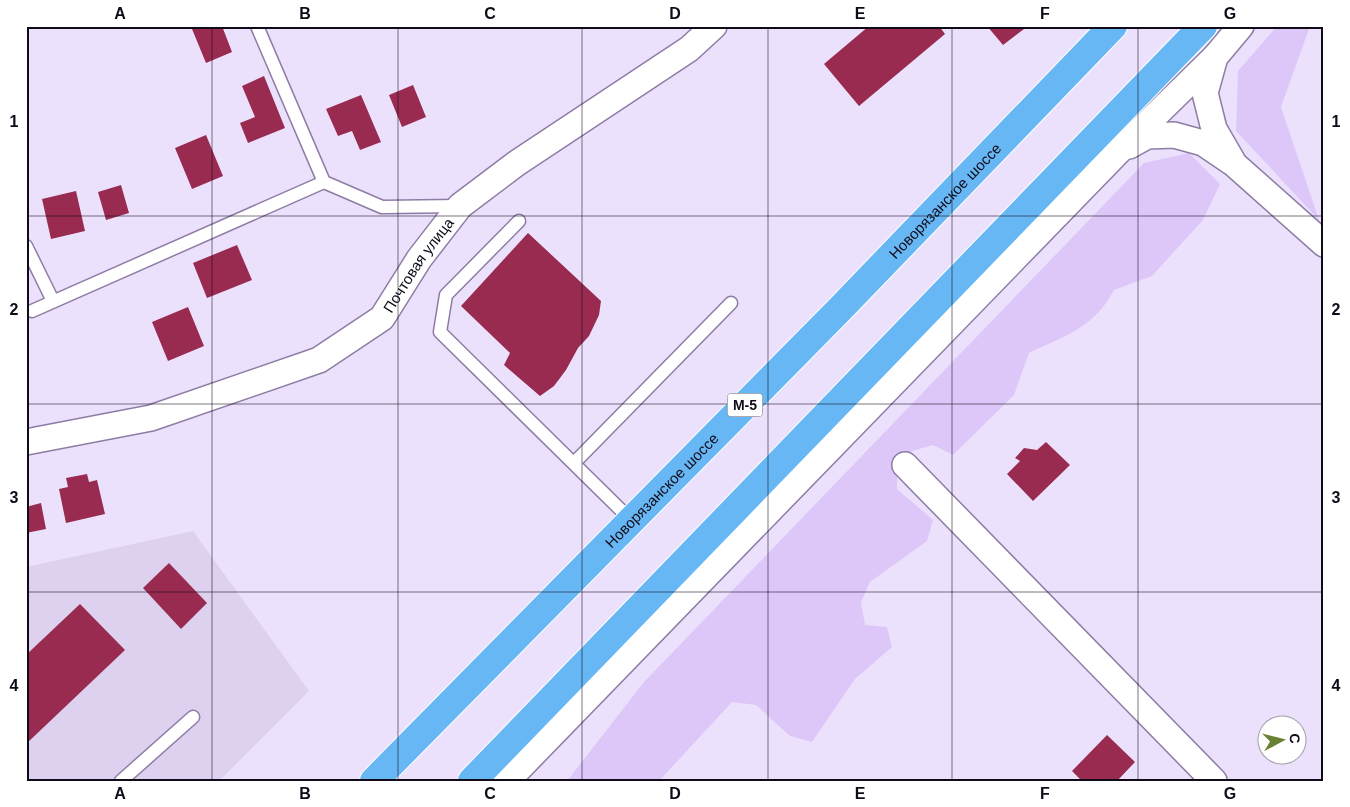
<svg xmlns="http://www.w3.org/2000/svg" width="1350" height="807" font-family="Helvetica,sans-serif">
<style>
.built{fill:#ded1f0}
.green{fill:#ddc7f9}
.building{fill:#982b4f}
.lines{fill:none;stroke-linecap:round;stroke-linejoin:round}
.service-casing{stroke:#8e7ca5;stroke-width:15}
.minor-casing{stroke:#8e7ca5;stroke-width:28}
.trunk-casing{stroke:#fff;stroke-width:30}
.service{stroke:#fff;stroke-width:12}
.minor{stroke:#fff;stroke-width:25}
.trunk{stroke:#66b7f3;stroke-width:28}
.grid{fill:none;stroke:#110a19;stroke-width:1;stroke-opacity:0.55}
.labels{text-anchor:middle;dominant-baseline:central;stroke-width:5;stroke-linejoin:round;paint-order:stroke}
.shield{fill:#fff;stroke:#58545e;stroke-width:1}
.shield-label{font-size:14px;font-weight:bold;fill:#110a19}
.street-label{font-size:15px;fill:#110a19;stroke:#fff}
.neatline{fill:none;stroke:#110a19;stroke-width:2}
.grid-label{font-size:16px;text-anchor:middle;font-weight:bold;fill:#110a19}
</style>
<rect width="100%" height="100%" fill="#ece1fc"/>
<path class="built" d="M 193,531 L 309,691 L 219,781 L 26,781 L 26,567 Z"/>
<path class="green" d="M 1277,26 L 1310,26 L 1281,107 L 1319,220 L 1236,131 L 1238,71 Z
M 1189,153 L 1220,184 L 1203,220 L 1152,276 L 1114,290 C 1094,328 1066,335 1029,353 L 1014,395 L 953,455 L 933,445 L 912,451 L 897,466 L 897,489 L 933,520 L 927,541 L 870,582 L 861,602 L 865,625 L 887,627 L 892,647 L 855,679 L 812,742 L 790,736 L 756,705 L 732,702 L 659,781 L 567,781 L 644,682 L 1144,163 Z"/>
<path class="building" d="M 199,26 L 222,26 L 232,52 L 206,63 L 192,29 Z
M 869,26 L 939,26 L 945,34 L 859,106 L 824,64 Z
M 987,26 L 1022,26 L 1024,29 L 1003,45 Z
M 264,76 L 285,128 L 248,143 L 240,123 L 255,117 L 242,86 Z
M 413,85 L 426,117 L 402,127 L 389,95 Z
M 361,95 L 381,142 L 360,150 L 352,131 L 338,136 L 326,109 Z
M 206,135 L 223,176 L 192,189 L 175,148 Z
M 121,185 L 129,213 L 106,220 L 98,192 Z
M 76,191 L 85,231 L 51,239 L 42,199 Z
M 528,233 L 601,301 L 599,315 L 589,336 L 578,348 L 566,370 L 554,386 L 540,396 L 504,365 L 510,353 L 461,306 Z
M 237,245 L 252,280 L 207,298 L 193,263 Z
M 188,307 L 204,346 L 168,361 L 152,322 Z
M 1046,442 L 1070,465 L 1033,501 L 1007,474 L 1020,461 L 1015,458 L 1024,448 L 1037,450 Z
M 87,474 L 89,482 L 97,480 L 105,514 L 66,523 L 59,489 L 68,487 L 66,478 Z
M 41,503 L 46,529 L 26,533 L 26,507 Z
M 169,563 L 207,603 L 181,629 L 143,588 Z
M 80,604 L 125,650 L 26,744 L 26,655 Z
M 1107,735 L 1135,762 L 1117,781 L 1082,781 L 1072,771 Z"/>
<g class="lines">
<defs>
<path id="service" d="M 257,26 L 324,182 L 382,207 L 460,206
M 519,221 L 446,295 L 440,332 L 631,520
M 26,246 L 53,301
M 32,311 L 324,182
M 574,463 L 731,303
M 121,781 L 193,717"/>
<g id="minor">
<path d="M 1215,57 L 1205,93 L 1214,129 L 1232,160"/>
<path d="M 1129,146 L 1147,136 L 1174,135 L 1203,143 L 1234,164 L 1324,244"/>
<path id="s1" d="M 26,442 L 151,418 L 319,360 L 382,318 L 419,259 L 460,206 L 517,163 L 689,49 L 714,26"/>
<path d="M 905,465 L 1214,781"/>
<path d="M 507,781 L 1118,152 L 1215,57 L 1241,26"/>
</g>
<g id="trunk">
<path id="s2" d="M 374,781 L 840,309 L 1113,26"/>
<path d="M 472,781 L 1203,26"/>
</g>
</defs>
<use href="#service" class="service-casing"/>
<use href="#minor" class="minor-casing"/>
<use href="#trunk" class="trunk-casing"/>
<use href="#service" class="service"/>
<use href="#minor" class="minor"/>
<use href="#trunk" class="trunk"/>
</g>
<path class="grid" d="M 212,26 L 212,781M 398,26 L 398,781M 582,26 L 582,781M 768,26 L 768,781M 952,26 L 952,781M 1138,26 L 1138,781M 26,216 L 1324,216M 26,404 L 1324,404M 26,592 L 1324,592"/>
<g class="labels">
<rect class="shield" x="727.5" y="393.5" width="35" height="23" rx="4"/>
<g class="shield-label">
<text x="745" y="405">М-5</text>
</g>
<g class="street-label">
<text stroke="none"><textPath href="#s2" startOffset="814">Новорязанское шоссе</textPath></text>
<text stroke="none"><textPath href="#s1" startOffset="445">Почтовая улица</textPath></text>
<text stroke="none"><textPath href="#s2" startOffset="409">Новорязанское шоссе</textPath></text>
</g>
</g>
<rect width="1350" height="807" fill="none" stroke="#ffffff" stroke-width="55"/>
<g transform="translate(1282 740) rotate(83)"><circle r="24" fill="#ffffff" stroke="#a09da3"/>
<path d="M0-4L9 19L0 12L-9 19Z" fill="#688133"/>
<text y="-8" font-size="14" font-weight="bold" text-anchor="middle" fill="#110a19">С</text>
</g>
<rect x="28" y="28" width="1294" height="752" class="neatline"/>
<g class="grid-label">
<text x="120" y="19">A</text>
<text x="305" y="19">B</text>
<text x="490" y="19">C</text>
<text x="675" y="19">D</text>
<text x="860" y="19">E</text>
<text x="1045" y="19">F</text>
<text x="1230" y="19">G</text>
<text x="14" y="127">1</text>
<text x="1336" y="127">1</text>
<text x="14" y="315">2</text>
<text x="1336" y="315">2</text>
<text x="14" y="503">3</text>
<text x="1336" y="503">3</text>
<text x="14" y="691">4</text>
<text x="1336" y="691">4</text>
<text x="120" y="799">A</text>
<text x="305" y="799">B</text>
<text x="490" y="799">C</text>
<text x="675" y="799">D</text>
<text x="860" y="799">E</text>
<text x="1045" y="799">F</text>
<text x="1230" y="799">G</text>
</g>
</svg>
